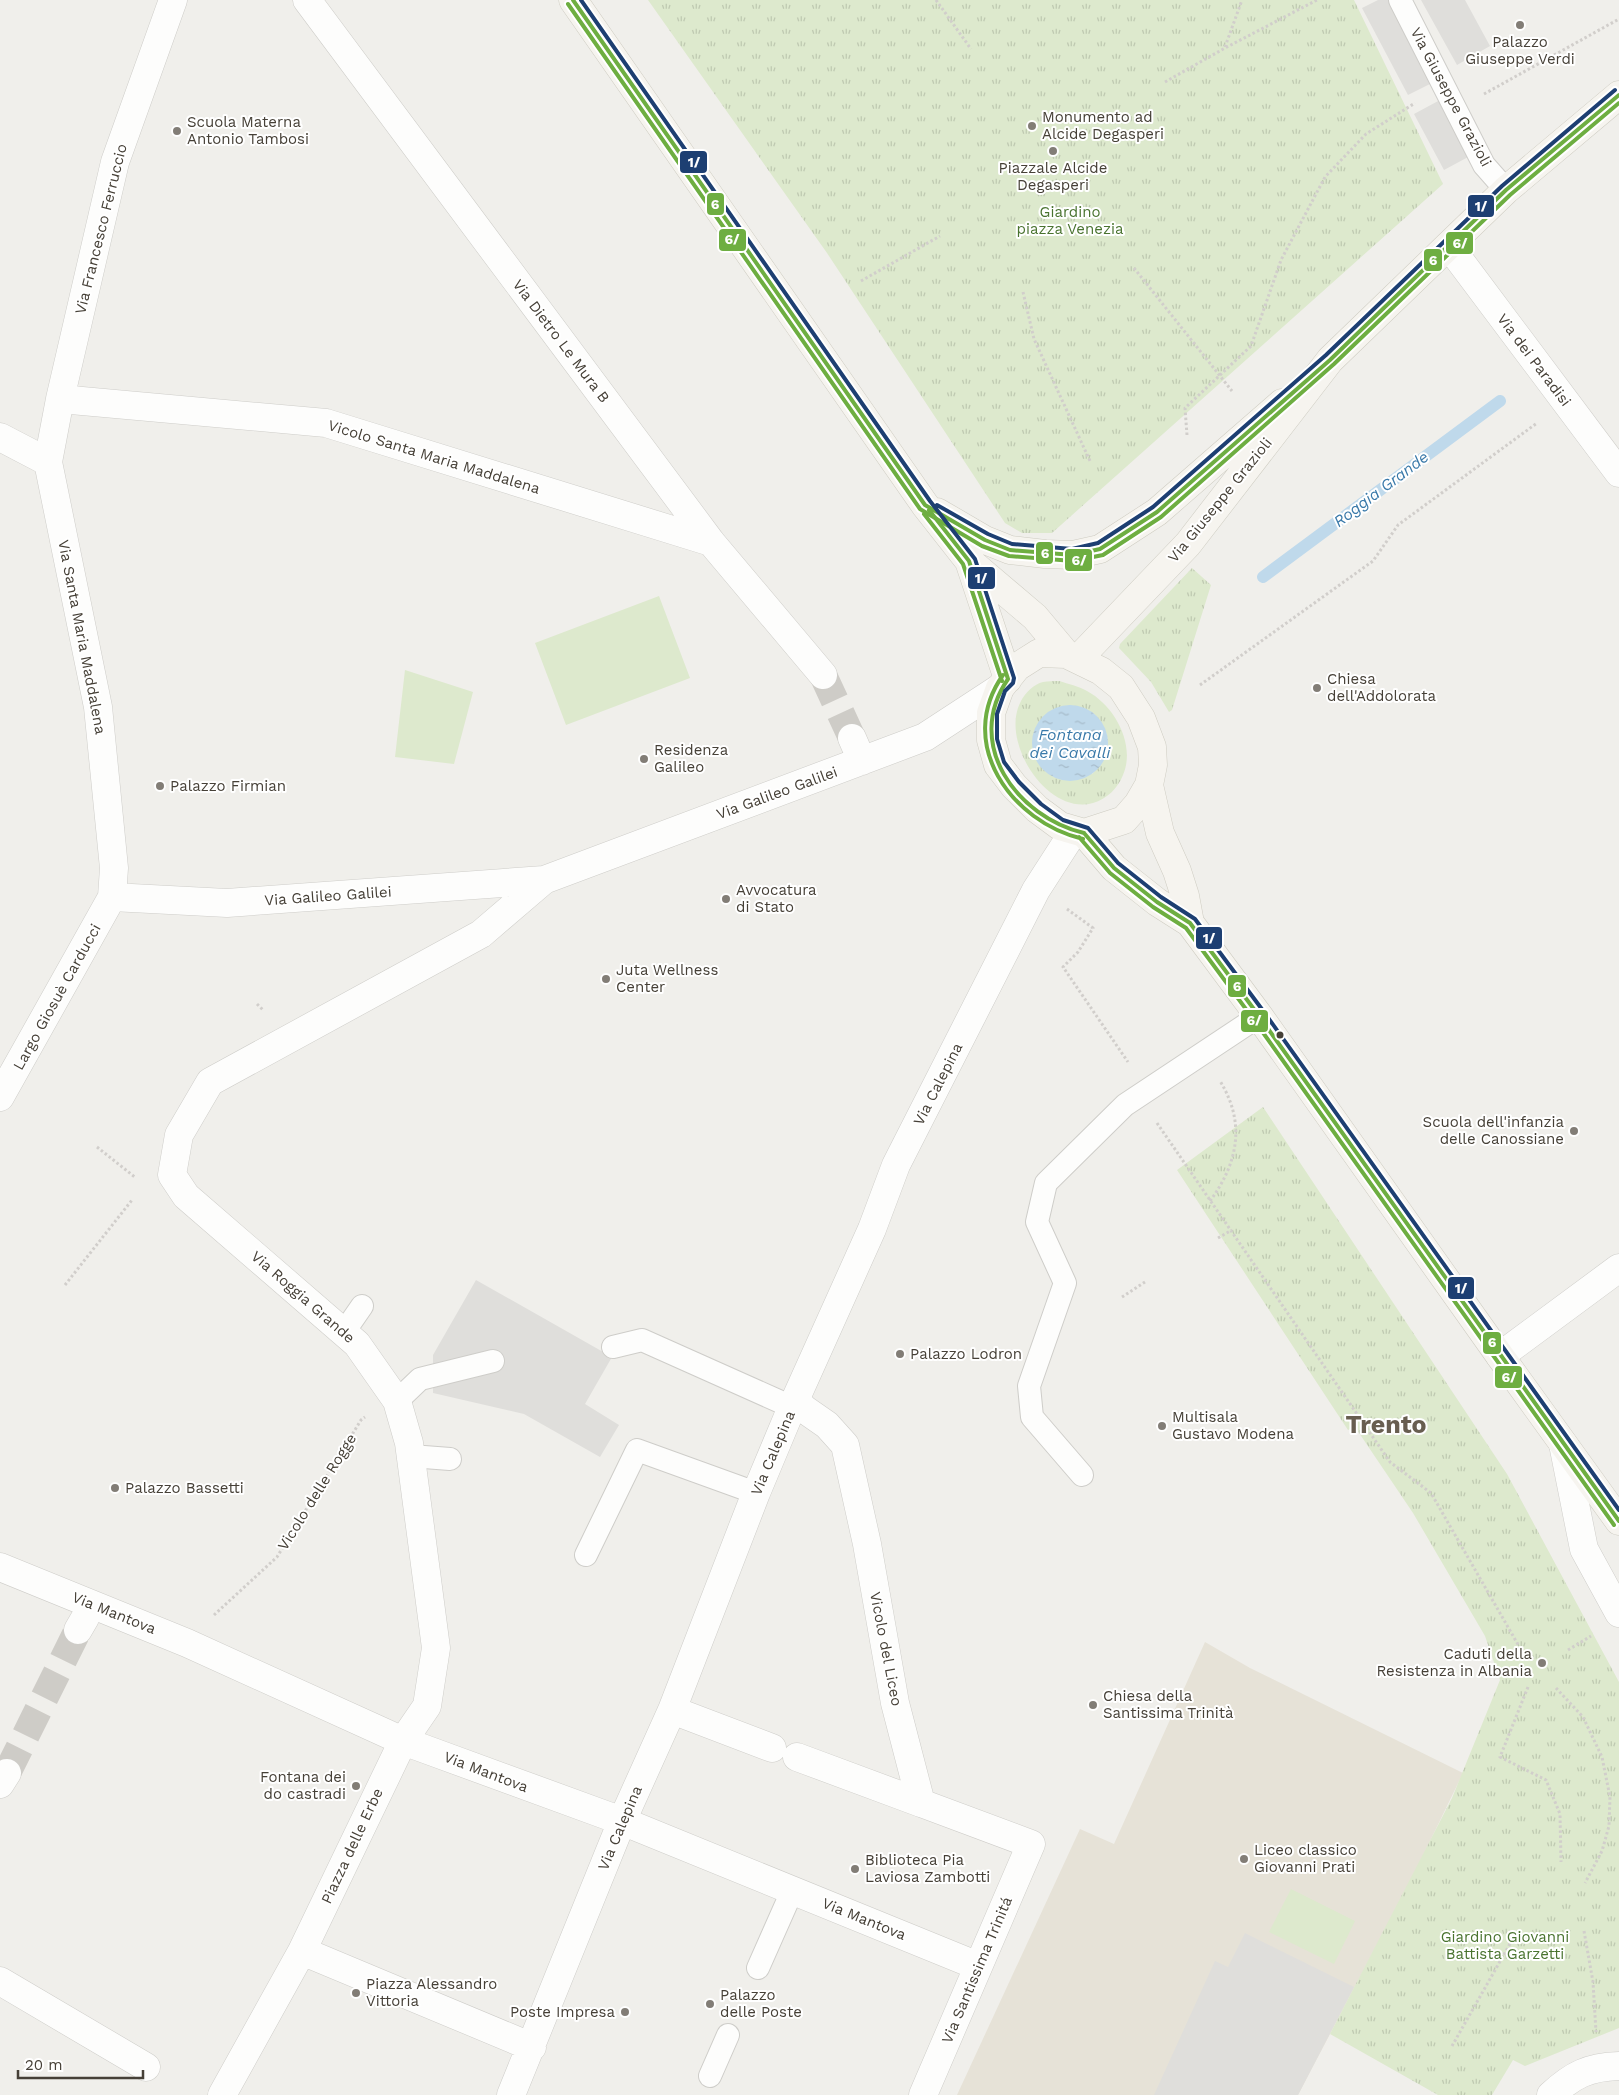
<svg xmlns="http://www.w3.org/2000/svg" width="1619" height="2095" font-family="'Work Sans',sans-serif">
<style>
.education{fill:#e6e2d7}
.grass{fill:url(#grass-tufts);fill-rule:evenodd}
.garden{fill:#dde9cd}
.parking{fill:#dfdedb}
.water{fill:url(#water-ripples)}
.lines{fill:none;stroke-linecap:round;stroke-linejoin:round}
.stream{stroke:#bfd9eb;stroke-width:12}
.street-tunnel{stroke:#ceccc7;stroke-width:28;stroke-dasharray:28 14;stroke-linecap:butt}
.lane-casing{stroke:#cecdc9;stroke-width:24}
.street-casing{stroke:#cecdc9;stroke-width:29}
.secondary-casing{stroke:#ceccc2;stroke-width:29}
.path{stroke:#d1cecb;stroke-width:3;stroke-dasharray:2.5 2.5;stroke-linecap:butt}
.lane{stroke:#fdfdfc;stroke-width:22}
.street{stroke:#fdfdfc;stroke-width:28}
.secondary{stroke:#f6f4ef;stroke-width:28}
.bus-1-casing{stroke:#fff;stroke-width:8}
.bus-2-casing{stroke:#fff;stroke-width:8}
.bus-3-casing{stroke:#fff;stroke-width:8}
.bus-1{stroke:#6eae41;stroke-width:4}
.bus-2{stroke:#6eae41;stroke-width:4}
.bus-3{stroke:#1d3f72;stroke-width:4}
.poi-dot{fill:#827d76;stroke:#fff;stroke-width:2}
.bus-dot{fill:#464037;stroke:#fff;stroke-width:2}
.labels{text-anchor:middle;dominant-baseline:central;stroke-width:4;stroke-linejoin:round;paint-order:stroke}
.poi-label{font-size:15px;fill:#464037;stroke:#fff;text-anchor:start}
.street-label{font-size:15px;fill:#464037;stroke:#fff}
.park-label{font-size:15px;fill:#49732f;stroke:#fff}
.water-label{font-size:16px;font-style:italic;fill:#3979a9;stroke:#fff}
.town-label{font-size:25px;font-weight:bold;fill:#685e50;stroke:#fff}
.line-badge{stroke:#fff;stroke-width:2}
.badge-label{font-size:14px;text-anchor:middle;font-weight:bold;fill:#fff}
</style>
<defs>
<pattern id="grass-tufts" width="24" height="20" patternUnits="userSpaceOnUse" patternTransform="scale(1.25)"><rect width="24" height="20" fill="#dde9cd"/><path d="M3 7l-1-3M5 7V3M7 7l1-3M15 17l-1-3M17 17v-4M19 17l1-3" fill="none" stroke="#bfc9b1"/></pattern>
<pattern id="water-ripples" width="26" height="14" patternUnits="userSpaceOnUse" patternTransform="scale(1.25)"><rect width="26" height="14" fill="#bfd9eb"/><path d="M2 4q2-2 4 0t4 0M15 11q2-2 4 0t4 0" fill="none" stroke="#a6bbca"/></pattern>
</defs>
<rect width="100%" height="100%" fill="#f0efeb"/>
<path class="education" d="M 1205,1642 L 1250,1668 L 1463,1773 L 1414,1874 L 1298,2095 L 957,2095 L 1080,1829 L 1114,1844 Z"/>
<path class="grass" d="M 648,0 L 1354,0 L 1443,184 L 1052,533 L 1022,533 L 1005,523 L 827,253 Z
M 1192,568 L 1211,585 L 1172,710 L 1169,712 L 1151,682 L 1119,648 L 1120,644 Z
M 1059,681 C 1069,684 1078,686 1087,691 C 1115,706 1136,745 1123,775 C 1118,788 1107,799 1093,803 C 1047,816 999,741 1021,701 C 1025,693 1034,684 1043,682 C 1048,681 1054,681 1059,681 ZM 1092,712 C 1114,733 1112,754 1092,774 Z
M 1263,1107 L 1507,1474 L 1619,1682 L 1619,2028 L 1525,2066 L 1513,2060 L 1492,2095 L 1438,2095 L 1330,2034 L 1452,1798 L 1500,1680 L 1485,1636 L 1413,1513 L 1355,1427 L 1348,1430 L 1177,1170 Z"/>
<path class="garden" d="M 659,596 L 690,678 L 566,725 L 535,643 Z
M 405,670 L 473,692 L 454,764 L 395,757 Z
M 1291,1889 L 1355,1921 L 1334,1964 L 1269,1932 Z"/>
<path class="parking" d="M 1378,0 L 1391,0 L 1434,82 L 1408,95 L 1362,8 Z
M 1421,0 L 1465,0 L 1490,46 L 1457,65 Z
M 1440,100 L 1470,156 L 1444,170 L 1414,114 Z
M 476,1280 L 612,1357 L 585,1404 L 619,1425 L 600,1457 L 524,1414 L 433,1393 L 433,1355 Z
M 1245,1933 L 1354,1987 L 1298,2095 L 1154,2095 L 1215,1961 L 1228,1967 Z"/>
<path class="water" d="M1032 743a38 38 0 1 1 76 0a38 38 0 1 1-76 0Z"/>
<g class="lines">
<path class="stream" d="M 1263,577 L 1500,401"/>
<path class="street-tunnel" d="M 823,675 L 852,738
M 7,1773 L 78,1630"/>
<defs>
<path id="lane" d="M 1400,0 L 1484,165 L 1506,190
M 344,1332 L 362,1306
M 613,1347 L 642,1340 L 792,1407
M 397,1401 L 420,1379 L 493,1361
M 411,1456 L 450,1459
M 1082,1475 L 1032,1417 L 1029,1386 L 1065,1283 L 1037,1222 L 1046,1183 L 1125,1105 L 1259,1016
M 586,1555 L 637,1450 L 756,1493
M 758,1968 L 793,1889
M 710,2076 L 728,2035"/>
<path id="street" d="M 307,0 L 711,542 L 823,675
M 1449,246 L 1619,473
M 60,399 L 326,423 L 711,542
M 0,437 L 48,462
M 852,738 L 862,761
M 112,897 L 227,903 L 544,880 L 925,737 L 1000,688
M 0,1097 L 112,897 L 114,868 L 98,707 L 48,462 L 60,399 L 115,162 L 173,0
M 1500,1356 L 1619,1268
M 796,1400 L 804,1409 L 827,1425 L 845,1445 L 867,1544 L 895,1703 L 921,1803 L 1031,1844 L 923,2095
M 1563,1444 L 1584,1549 L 1619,1613
M 0,1567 L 187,1643 L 403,1741 L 622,1821 L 978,1966
M 78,1630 L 85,1618
M 672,1710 L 772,1748
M 797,1757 L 921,1803
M 0,1784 L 7,1773
M 302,1951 L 532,2047
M 0,1981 L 146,2067
M 222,2095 L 302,1951 L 403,1741 L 427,1706 L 436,1648 L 409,1443 L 397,1401 L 357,1344 L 186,1196 L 172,1175 L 179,1135 L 210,1082 L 481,934 L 544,880
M 511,2095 L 622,1821 L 672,1710 L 756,1493 L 792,1407 L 872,1229 L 896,1165 L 1036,890 L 1074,831
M 1551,2095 C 1573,2075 1588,2067 1619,2066"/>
<path id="secondary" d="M 573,0 L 925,505 L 969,561 L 1035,617 L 1066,654
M 937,512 L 985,540 L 1010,550 L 1045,554 L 1073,555 L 1100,549 L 1157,512 L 1282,403
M 969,561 L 1008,679
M 1039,653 L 1066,654 L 1101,671 L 1121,687 L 1141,718 L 1152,747 L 1153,765 L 1149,785 L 1138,804 L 1124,820 L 1084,833 L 1060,826 L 1037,809 L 1014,786 L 998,765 L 991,740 L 991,713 L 1000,688 L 1017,667 Z
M 1078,659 L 1188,544 L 1330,360 L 1506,190 L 1619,95
M 1149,785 L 1160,833 L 1177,871 L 1185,896 L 1190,923
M 1084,833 L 1114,868 L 1157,902 L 1190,923 L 1259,1016 L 1500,1356 L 1619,1521"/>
</defs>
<use href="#lane" class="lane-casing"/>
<use href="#street" class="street-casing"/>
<use href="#secondary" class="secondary-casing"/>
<path class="path" d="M 936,0 L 971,49
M 1225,47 L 1242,0
M 1165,82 L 1225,48 L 1317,0
M 1484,94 L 1619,19
M 1134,268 L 1232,391
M 861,281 L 940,236
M 1023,292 L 1034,339 L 1090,461
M 1187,435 L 1185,408 L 1251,346 L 1281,260 L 1325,177 L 1366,134 L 1415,103
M 1200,685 L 1373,561 L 1398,525 L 1537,423
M 1067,909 L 1093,928 L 1078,952 L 1063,967 L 1128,1062
M 257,1004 L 264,1011
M 1157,1123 L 1390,1462 L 1431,1493 L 1520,1648
M 97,1147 L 136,1178
M 1210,1201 C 1238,1163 1246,1123 1220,1081
M 1218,1238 L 1232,1230
M 65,1285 L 132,1200
M 1122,1297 L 1145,1282
M 214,1615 L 277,1557 L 361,1420 L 365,1417
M 1568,1650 L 1591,1636
M 1528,1687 L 1500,1757 L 1546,1780 L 1560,1814 L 1561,1862
M 1556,1688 L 1583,1717 L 1602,1757 L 1610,1797 L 1609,1826 L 1602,1851 L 1585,1883
M 1584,1931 L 1593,1982 L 1596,2032
M 1452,2046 L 1511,1942"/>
<use href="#lane" class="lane"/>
<use href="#street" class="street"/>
<use href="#secondary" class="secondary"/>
<defs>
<path id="bus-1" d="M 573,0 L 925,505 L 985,540 L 1010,550 L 1073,555 L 1100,549 L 1157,512 L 1330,360 L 1506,190 L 1619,95
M 929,510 L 969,561 L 1008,679
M 1008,679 C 963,744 1017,817 1084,833
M 1084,833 L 1114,868 L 1157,902 L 1190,923 L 1259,1016 L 1619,1521"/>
<path id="bus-2" d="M 568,4 L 920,509 L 982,546 L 1009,556 L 1073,561 L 1103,555 L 1161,517 L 1334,364 L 1510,195 L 1619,103
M 924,514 L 963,564 L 1002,681
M 1003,675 C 955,743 1011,822 1083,839
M 1079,837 L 1110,873 L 1153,907 L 1186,928 L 1254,1020 L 1614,1525"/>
<path id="bus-3" d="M 581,0 L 930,501 L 975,559 L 1014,678 L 1013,683 L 1005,691 L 997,714 L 997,739 L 1004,762 L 1019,782 L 1041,804 L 1063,820 L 1088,828 L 1118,863 L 1161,897 L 1195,919 L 1264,1012 L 1619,1510
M 937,505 L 988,534 L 1012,544 L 1072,549 L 1098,543 L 1153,507 L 1326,355 L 1502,186 L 1615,90"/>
</defs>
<use href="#bus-1" class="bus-1-casing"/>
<use href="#bus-2" class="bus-2-casing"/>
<use href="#bus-3" class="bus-3-casing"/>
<use href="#bus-1" class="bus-1"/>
<use href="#bus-2" class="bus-2"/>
<use href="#bus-3" class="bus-3"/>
</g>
<g class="poi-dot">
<circle cx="1520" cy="25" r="5"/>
<circle cx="1032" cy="126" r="5"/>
<circle cx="177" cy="131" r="5"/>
<circle cx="1053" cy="151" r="5"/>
<circle cx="1317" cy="688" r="5"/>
<circle cx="644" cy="759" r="5"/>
<circle cx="160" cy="786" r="5"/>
<circle cx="726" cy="899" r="5"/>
<circle cx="606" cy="979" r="5"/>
<circle cx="1574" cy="1131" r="5"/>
<circle cx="900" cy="1354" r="5"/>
<circle cx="1162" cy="1426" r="5"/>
<circle cx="115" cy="1488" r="5"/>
<circle cx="1542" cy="1663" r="5"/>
<circle cx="1093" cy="1705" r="5"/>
<circle cx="356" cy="1786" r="5"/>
<circle cx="1244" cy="1859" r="5"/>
<circle cx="855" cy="1869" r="5"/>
<circle cx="356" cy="1993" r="5"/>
<circle cx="710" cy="2004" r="5"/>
<circle cx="625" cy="2012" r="5"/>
</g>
<circle class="bus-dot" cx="1280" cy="1035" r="4.5"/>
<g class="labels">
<g class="poi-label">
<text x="1520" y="42" text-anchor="middle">Palazzo<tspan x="1520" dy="17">Giuseppe Verdi</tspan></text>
<text x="1042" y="117">Monumento ad<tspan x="1042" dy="17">Alcide Degasperi</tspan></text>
<text x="187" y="122">Scuola Materna<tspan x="187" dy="17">Antonio Tambosi</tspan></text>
<text x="1053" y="168" text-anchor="middle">Piazzale Alcide<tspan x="1053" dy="17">Degasperi</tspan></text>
<text x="1327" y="679">Chiesa<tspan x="1327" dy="17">dell'Addolorata</tspan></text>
<text x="654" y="750">Residenza<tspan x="654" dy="17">Galileo</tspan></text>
<text x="170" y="786">Palazzo Firmian</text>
<text x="736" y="890">Avvocatura<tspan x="736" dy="17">di Stato</tspan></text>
<text x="616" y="970">Juta Wellness<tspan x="616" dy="17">Center</tspan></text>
<text x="1564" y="1122" text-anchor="end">Scuola dell'infanzia<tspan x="1564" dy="17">delle Canossiane</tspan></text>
<text x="910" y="1354">Palazzo Lodron</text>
<text x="1172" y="1417">Multisala<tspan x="1172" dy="17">Gustavo Modena</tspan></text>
<text x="125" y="1488">Palazzo Bassetti</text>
<text x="1532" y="1654" text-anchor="end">Caduti della<tspan x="1532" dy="17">Resistenza in Albania</tspan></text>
<text x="1103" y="1696">Chiesa della<tspan x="1103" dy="17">Santissima Trinità</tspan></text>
<text x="346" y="1777" text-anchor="end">Fontana dei<tspan x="346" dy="17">do castradi</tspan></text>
<text x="1254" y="1850">Liceo classico<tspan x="1254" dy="17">Giovanni Prati</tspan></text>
<text x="865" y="1860">Biblioteca Pia<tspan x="865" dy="17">Laviosa Zambotti</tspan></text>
<text x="366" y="1984">Piazza Alessandro<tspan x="366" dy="17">Vittoria</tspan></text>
<text x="720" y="1995">Palazzo<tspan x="720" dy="17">delle Poste</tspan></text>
<text x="615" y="2012" text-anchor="end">Poste Impresa</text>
</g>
<g class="street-label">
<text transform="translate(1451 97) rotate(62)">Via Giuseppe Grazioli</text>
<text transform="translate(101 229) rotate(-76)">Via Francesco Ferruccio</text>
<text transform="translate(561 341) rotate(53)">Via Dietro Le Mura B</text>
<text transform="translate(1534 360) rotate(53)">Via dei Paradisi</text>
<text transform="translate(434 457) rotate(17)">Vicolo Santa Maria Maddalena</text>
<text transform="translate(1220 500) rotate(-51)">Via Giuseppe Grazioli</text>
<text transform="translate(82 637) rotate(79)">Via Santa Maria Maddalena</text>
<text transform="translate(777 793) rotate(-20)">Via Galileo Galilei</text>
<text transform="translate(328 896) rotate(-4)">Via Galileo Galilei</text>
<text transform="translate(57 997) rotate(-61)">Largo Giosuè Carducci</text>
<text transform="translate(938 1084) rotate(-63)">Via Calepina</text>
<text transform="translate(303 1297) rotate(41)">Via Roggia Grande</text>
<text transform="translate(773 1453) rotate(-67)">Via Calepina</text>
<text transform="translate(317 1492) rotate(-58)">Vicolo delle Rogge</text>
<text transform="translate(114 1613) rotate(22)">Via Mantova</text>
<text transform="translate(886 1649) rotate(79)">Vicolo del Liceo</text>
<text transform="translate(486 1772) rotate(21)">Via Mantova</text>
<text transform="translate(620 1828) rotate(-67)">Via Calepina</text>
<text transform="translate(352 1846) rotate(-65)">Piazza delle Erbe</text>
<text transform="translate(864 1919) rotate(22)">Via Mantova</text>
<text transform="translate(977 1970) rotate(-67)">Via Santissima Trinitá</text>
</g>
<g class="park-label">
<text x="1070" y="212">Giardino<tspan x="1070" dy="17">piazza Venezia</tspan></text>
<text x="1505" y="1937">Giardino Giovanni<tspan x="1505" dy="17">Battista Garzetti</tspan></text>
</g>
<g class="water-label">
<text transform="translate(1381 489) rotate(-37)">Roggia Grande</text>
<text x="1070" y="734">Fontana<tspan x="1070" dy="18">dei Cavalli</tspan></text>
</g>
<g class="town-label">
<text x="1386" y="1424">Trento</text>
</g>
</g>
<g class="line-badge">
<rect x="679" y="150" width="29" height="24" rx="5" fill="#1d3f72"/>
<rect x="706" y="192" width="19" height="24" rx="5" fill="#6eae41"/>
<rect x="1467" y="194" width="28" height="24" rx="5" fill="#1d3f72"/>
<rect x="718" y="228" width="29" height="24" rx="5" fill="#6eae41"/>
<rect x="1445" y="231" width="29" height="24" rx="5" fill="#6eae41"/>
<rect x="1423" y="248" width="20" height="24" rx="5" fill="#6eae41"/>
<rect x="1035" y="541" width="19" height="24" rx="5" fill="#6eae41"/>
<rect x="1064" y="548" width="29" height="24" rx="5" fill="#6eae41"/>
<rect x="967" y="566" width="29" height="24" rx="5" fill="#1d3f72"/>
<rect x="1195" y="926" width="28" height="24" rx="5" fill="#1d3f72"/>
<rect x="1227" y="974" width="20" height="24" rx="5" fill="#6eae41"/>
<rect x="1240" y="1009" width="29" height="24" rx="5" fill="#6eae41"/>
<rect x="1447" y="1276" width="28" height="24" rx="5" fill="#1d3f72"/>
<rect x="1482" y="1331" width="20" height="24" rx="5" fill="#6eae41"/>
<rect x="1494" y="1365" width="29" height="24" rx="5" fill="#6eae41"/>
</g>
<g class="badge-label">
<text x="694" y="167">1/</text>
<text x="715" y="209">6</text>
<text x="1481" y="211">1/</text>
<text x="732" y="244">6/</text>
<text x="1460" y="248">6/</text>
<text x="1433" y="265">6</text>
<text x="1045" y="558">6</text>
<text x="1079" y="565">6/</text>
<text x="981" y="583">1/</text>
<text x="1209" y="943">1/</text>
<text x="1237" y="991">6</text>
<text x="1254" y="1025">6/</text>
<text x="1461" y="1293">1/</text>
<text x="1492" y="1347">6</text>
<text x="1509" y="1382">6/</text>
</g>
<path d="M18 2070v8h125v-8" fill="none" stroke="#464037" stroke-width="2.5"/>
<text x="25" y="2070" font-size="15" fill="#464037" stroke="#ffffff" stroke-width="4" paint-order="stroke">20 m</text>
</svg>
